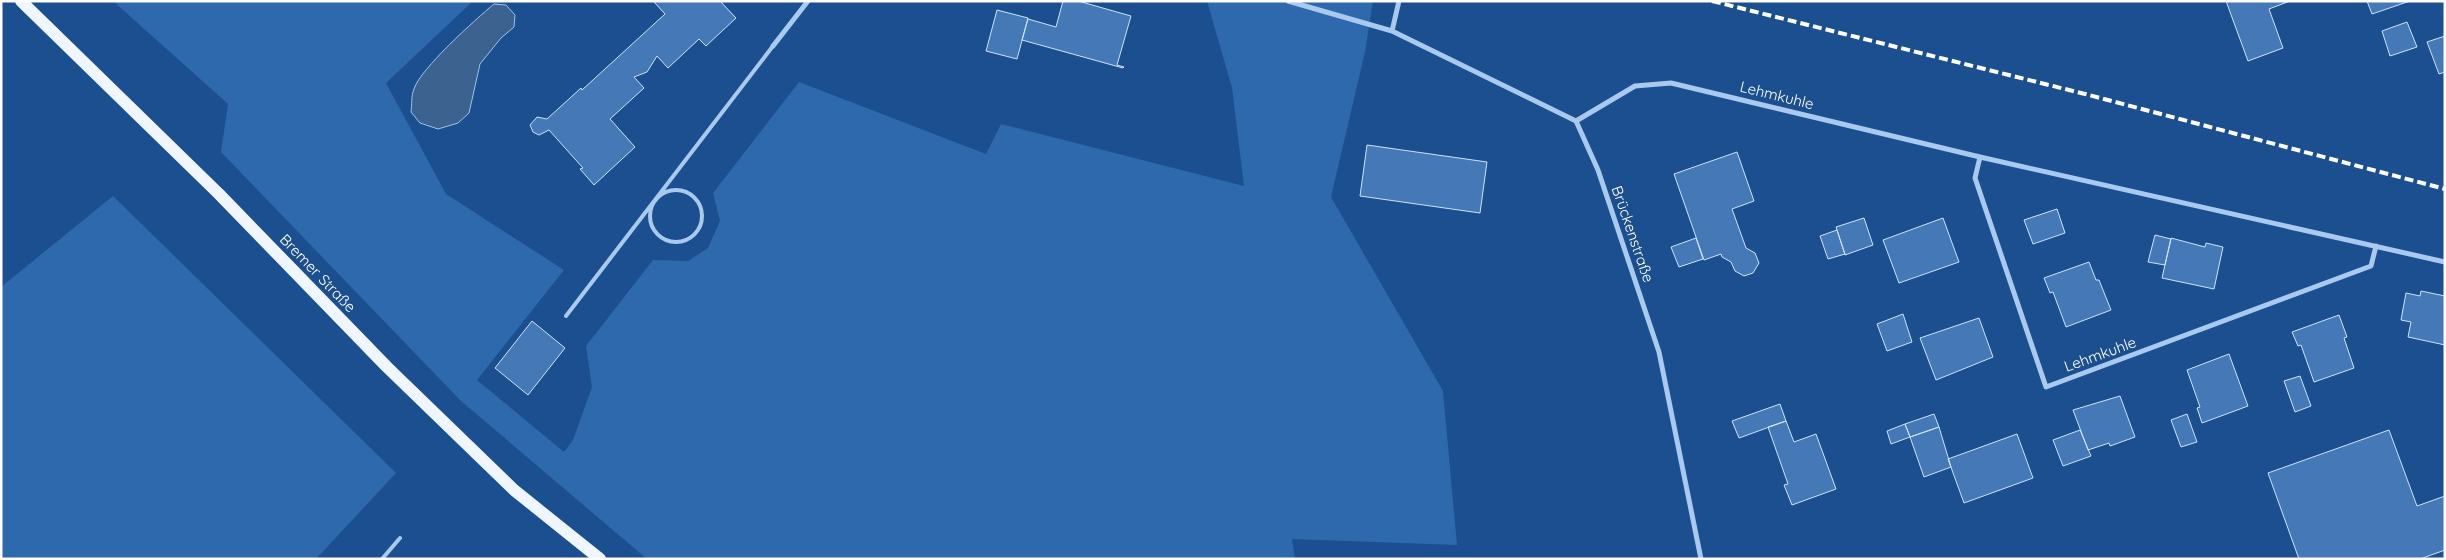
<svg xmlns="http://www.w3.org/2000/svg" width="2446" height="560" font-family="Quicksand,sans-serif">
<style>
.green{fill:#2e69ad}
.water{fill:#3c6290;stroke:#9cc4f0}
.building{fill:#4478b7;stroke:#cfe3fa}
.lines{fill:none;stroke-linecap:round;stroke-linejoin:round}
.lane{stroke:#a9c9ee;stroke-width:4}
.street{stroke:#a9c9ee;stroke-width:5}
.primary{stroke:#f0f6ff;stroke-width:12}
.rail{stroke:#fff;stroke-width:4;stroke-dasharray:9 4;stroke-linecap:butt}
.labels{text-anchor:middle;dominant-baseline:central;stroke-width:5;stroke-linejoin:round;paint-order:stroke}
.street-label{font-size:15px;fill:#fff;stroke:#1b4f8f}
</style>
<rect width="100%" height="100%" fill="#1b4f8f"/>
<path class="green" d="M 113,1 L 473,1 L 386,83 L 446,194 L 564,270 L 477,380 L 564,452 L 573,440 L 592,387 L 586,346 L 653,260 L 688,261 L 708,248 L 720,221 L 713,193 L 799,82 L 986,154 L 1001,124 L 1244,186 L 1232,88 L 1207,1 L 1373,1 L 1365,52 L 1331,197 L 1443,391 L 1457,545 L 1292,539 L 1295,559 L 647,559 L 461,401 L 221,152 L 228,104 Z
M 113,196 L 396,473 L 316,559 L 1,559 L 1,287 Z"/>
<path class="water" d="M 494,4 L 506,5 L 515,15 L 514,27 L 501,38 L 480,64 L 469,113 L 458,123 L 438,129 L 420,123 L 411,112 C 412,105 411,96 414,89 C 420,69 476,19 494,4 Z"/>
<path class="building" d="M 655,1 L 720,1 L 736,18 L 706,46 L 699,39 L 668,68 L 657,56 L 647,72 L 634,77 L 644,88 L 610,119 L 635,147 L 594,185 L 580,169 L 583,168 L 549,130 L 539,135 L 533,132 L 530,125 L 537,117 L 547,119 L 581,88 L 582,90 L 665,14 L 654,2 Z
M 1063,1 L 1078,1 L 1131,16 L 1117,65 L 1124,67 L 1123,68 L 1022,40 L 1028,19 L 1056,27 Z
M 2226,1 L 2290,1 L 2269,9 L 2283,48 L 2248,61 Z
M 2367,1 L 2410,1 L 2372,14 Z
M 997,10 L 1028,18 L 1017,59 L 986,51 Z
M 2407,22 L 2417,47 L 2390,56 L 2382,31 Z
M 2445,36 L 2445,72 L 2439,74 L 2427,42 Z
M 1367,145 L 1487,162 L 1480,213 L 1360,196 Z
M 1737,152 L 1754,201 L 1732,209 L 1746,248 L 1755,253 L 1759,263 L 1753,273 L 1744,276 L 1735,271 L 1731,262 L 1722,257 L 1721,254 L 1704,260 L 1674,174 Z
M 2057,209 L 2065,233 L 2033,244 L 2024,220 Z
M 1864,218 L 1873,245 L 1845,255 L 1836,227 Z
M 1943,218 L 1959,262 L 1899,283 L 1883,240 Z
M 1837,230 L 1845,254 L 1828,259 L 1820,236 Z
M 2155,235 L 2171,239 L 2165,265 L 2148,262 Z
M 1696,238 L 1703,259 L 1679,267 L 1671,247 Z
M 2171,238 L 2205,247 L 2206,243 L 2223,247 L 2214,289 L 2162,278 Z
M 2089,262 L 2096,280 L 2099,280 L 2111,310 L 2066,327 L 2053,292 L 2050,293 L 2044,278 Z
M 2421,291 L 2445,296 L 2445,345 L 2408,337 L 2411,322 L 2401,320 L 2406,293 L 2420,296 Z
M 1903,314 L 1912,342 L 1887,351 L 1877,324 Z
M 2339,315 L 2347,337 L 2344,338 L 2354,368 L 2314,382 L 2301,345 L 2298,346 L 2292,332 Z
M 1979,318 L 1993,357 L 1936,380 L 1920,338 Z
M 532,321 L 565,348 L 528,395 L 495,368 Z
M 2229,354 L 2248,406 L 2202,423 L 2197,408 L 2200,407 L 2187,370 Z
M 2300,376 L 2311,406 L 2295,412 L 2284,381 Z
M 2120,396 L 2135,437 L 2110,446 L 2109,443 L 2088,450 L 2073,410 Z
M 1780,404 L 1786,421 L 1739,438 L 1732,421 Z
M 1934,414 L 1939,427 L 1910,437 L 1905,424 Z
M 2187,414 L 2197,442 L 2181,447 L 2171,420 Z
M 1786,421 L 1794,442 L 1816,434 L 1836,489 L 1792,505 L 1784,485 L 1788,484 L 1768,427 Z
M 1905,424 L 1910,437 L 1891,444 L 1887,431 Z
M 1939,427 L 1951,467 L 1924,477 L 1910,437 Z
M 2080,430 L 2091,456 L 2063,466 L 2053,440 Z
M 2389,430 L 2417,506 L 2445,496 L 2445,550 L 2420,559 L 2299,559 L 2268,473 Z
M 2017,434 L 2033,478 L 1964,503 L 1948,459 Z"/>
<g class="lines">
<path class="lane" d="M650 216a26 26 0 1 1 52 0a26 26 0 1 1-52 0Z
M 566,316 L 773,46
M 382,559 L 400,538"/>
<path class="street" d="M 1288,1 L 1392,31
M 1399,1 L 1392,31 L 1576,121 L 1598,170 L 1659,352 L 1701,559
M 773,46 L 808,1
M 1576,121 L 1635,86 L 1671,83 L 1980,157 L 2445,262
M 1980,157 L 1975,178 L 2046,387 L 2371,266 L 2376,246"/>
<path class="primary" d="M 21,1 L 219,194 L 387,367 L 514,490 L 600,559"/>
<path class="rail" d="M 1712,1 L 2085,94 L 2445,189"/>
</g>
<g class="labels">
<g class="street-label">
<text transform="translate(1777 95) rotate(14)">Lehmkuhle</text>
<text transform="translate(1633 234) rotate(71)">Brückenstraße</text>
<text transform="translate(318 273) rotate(46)">Bremer Straße</text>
<text transform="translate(2100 354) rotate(-20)">Lehmkuhle</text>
</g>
</g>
<rect width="2446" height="560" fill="none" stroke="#ffffff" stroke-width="5"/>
</svg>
